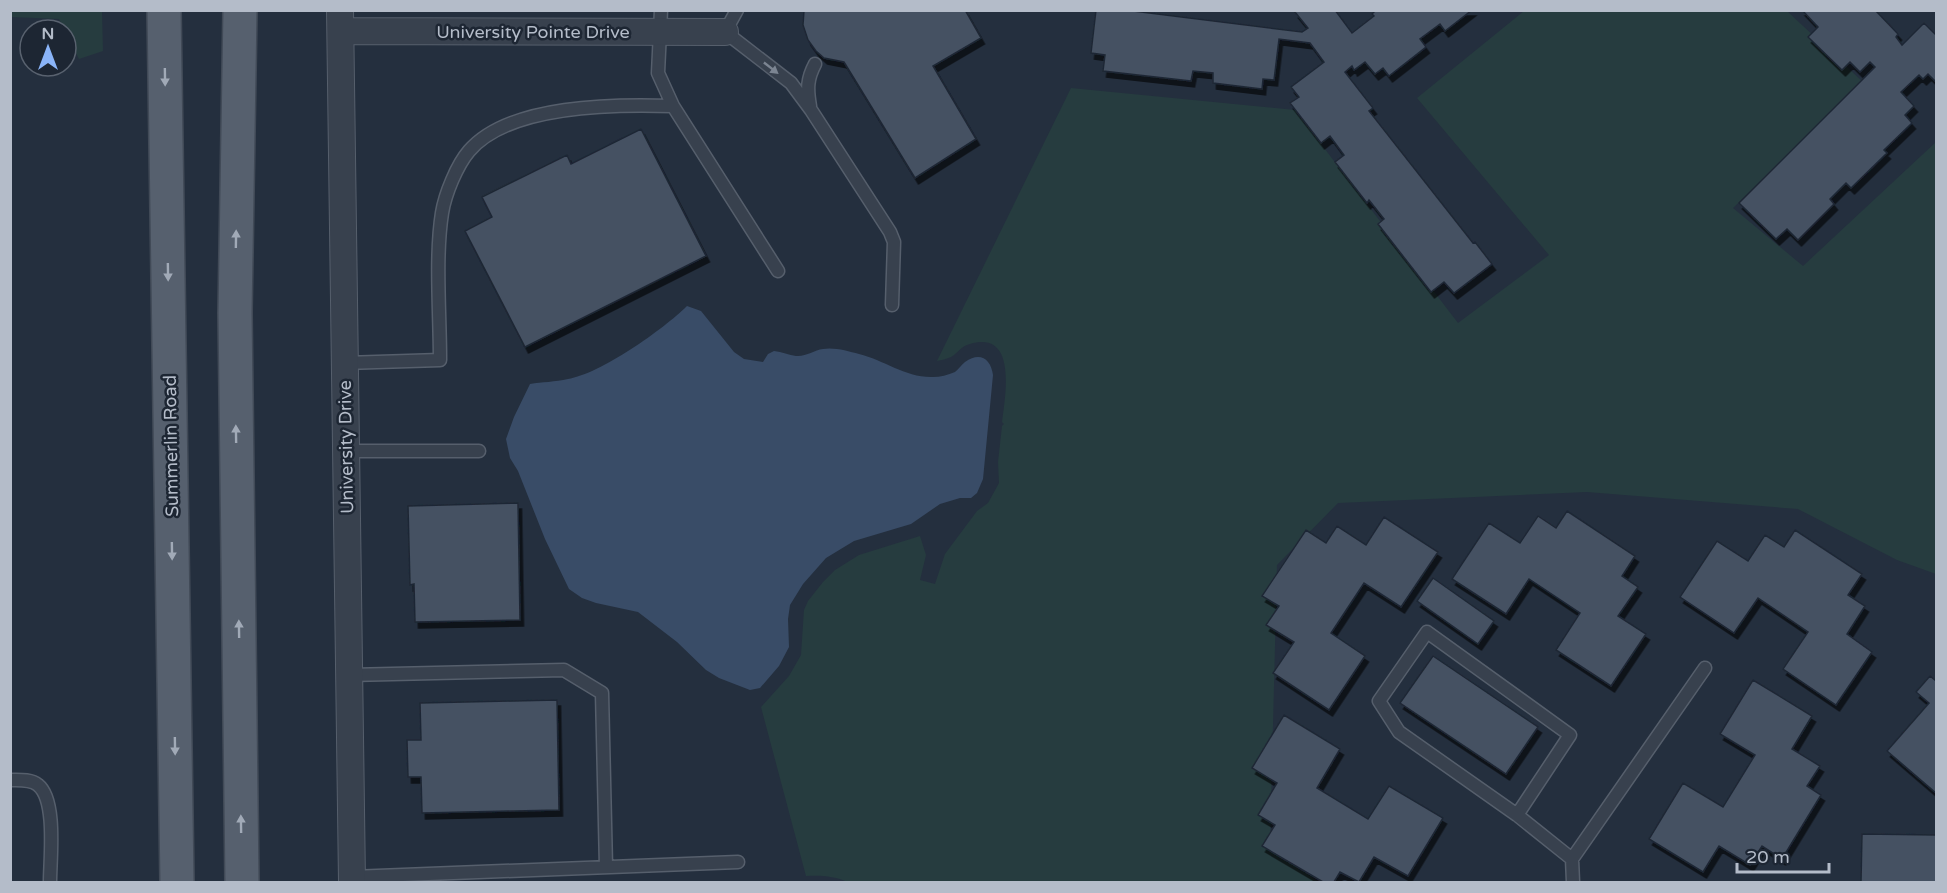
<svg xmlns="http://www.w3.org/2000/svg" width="1947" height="893" font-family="'Varela Round',sans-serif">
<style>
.green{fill:#263c3f}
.water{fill:#394c67}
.building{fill:#455162;stroke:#1f2835;stroke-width:1.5;filter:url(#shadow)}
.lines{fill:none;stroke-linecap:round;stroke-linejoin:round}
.service-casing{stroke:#565f6c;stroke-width:15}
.minor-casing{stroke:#565f6c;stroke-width:28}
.primary-casing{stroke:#414a57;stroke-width:36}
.service{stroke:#38414e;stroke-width:12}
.minor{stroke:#38414e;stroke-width:26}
.primary{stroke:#56606e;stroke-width:33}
.oneway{fill:#7c8592}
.oneway2{fill:#a1aab7}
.labels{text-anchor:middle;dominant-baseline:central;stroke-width:5;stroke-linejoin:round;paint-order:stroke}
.street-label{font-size:18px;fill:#b4bcc9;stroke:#1d2633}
</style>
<defs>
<filter id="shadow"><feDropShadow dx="3.5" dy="6" stdDeviation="0" flood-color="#0009"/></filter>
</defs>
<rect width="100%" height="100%" fill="#242f3e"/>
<path class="green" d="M 11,10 L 102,11 L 103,51 L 79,59 L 59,19 L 11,17 Z
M 1524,11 L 1787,11 L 1863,82 L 1733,208 L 1803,266 L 1936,142 L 1936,574 L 1897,560 L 1798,509 L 1587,492 L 1338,503 L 1277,565 L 1270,846 L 1318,882 L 848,882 C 834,876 821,875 806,876 L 761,707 L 789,676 L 801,655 L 804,610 L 808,601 L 823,582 L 835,570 L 859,555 L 920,536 L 926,555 L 920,580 L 935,584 L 945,554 L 977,511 L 988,503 L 999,483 L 998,462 L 1002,426 L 1004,424 L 1002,422 C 1005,397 1018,330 970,344 C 961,346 958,353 951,357 C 947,359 941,360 937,361 L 1071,88 L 1295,110 L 1458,323 L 1549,255 L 1417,98 Z"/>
<path class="water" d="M 687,306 L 701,311 L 734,352 L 744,359 L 763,362 L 768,354 L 774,351 C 782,352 789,355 796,356 C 806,357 814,350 823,349 C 834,347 848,351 859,354 C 884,360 906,378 933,377 C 940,377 948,375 955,372 C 959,369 961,365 965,362 C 980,351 991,359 993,375 L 983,479 L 977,493 L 971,498 L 960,498 L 940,504 L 911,524 L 854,541 L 826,558 L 803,584 L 790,605 L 788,619 L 789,647 L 779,666 L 760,688 L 750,690 L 719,678 L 706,670 L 677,642 L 638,612 L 596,603 L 582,598 L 569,589 L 545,539 L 518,471 L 510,458 L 506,439 L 514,417 L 530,384 C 542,382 555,382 568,379 C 600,374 664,329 687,306 Z"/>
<path class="building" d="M 804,10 L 965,10 L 981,38 L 933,66 L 976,139 L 915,178 L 844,62 L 824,58 L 816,51 L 808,40 L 803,25 Z
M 1096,10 L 1125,10 L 1302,32 L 1308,28 L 1295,12 L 1297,10 L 1335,10 L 1352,33 L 1374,16 L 1372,14 L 1376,10 L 1472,10 L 1445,31 L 1440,24 L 1420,39 L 1426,47 L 1389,76 L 1383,68 L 1375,74 L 1365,62 L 1354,70 L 1352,66 L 1345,72 L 1373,108 L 1369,111 L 1473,243 L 1475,242 L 1492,264 L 1454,293 L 1444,282 L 1431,292 L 1378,224 L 1384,219 L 1369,200 L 1367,203 L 1335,162 L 1344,155 L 1330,136 L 1321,143 L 1290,103 L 1299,97 L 1291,87 L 1324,62 L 1310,43 L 1279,39 L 1274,80 L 1263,79 L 1262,89 L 1213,83 L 1213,73 L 1193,71 L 1191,81 L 1103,71 L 1105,55 L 1091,53 Z
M 1802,10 L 1875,10 L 1898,34 L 1896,37 L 1902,45 L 1924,23 L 1936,35 L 1936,82 L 1928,74 L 1923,79 L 1919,75 L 1901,92 L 1914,106 L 1905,115 L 1912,123 L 1884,150 L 1887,153 L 1851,188 L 1846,183 L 1830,199 L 1834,204 L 1798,240 L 1787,229 L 1776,239 L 1739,203 L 1875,67 L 1870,62 L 1860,72 L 1850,62 L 1842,70 L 1808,37 L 1818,27 Z
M 641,129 L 706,256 L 525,347 L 465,231 L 492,217 L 482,197 L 567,155 L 571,164 Z
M 518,503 L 520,620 L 415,622 L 414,584 L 410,585 L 408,506 Z
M 1567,511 L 1635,556 L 1622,576 L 1638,587 L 1618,616 L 1646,634 L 1611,686 L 1556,650 L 1580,613 L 1529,579 L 1506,614 L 1452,579 L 1489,523 L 1520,543 L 1538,516 L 1556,528 Z
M 1384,517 L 1438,552 L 1401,607 L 1364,583 L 1331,633 L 1365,656 L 1329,710 L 1273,673 L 1294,642 L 1266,625 L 1279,606 L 1262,596 L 1306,530 L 1326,543 L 1337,526 L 1366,545 Z
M 1795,530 L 1862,574 L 1848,595 L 1865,606 L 1847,634 L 1872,652 L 1836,705 L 1783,669 L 1808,632 L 1758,598 L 1734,633 L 1680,597 L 1717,541 L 1748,561 L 1765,535 L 1784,547 Z
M 1433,578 L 1494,621 L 1478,644 L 1417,601 Z
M 1433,656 L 1538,727 L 1506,774 L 1400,703 Z
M 1930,676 L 1936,681 L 1936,793 L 1887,751 L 1929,703 L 1916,692 Z
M 1753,680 L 1812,716 L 1792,749 L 1820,766 L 1807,786 L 1821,795 L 1782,859 L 1762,846 L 1750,865 L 1719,846 L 1703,872 L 1649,839 L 1683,783 L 1723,807 L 1755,755 L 1720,734 Z
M 557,700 L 559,810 L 422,813 L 421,777 L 408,777 L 407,740 L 421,740 L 420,703 Z
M 1284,715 L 1340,749 L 1317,788 L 1368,819 L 1389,786 L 1443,818 L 1408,876 L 1374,857 L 1359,882 L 1340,872 L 1334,882 L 1323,882 L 1262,846 L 1275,825 L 1258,815 L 1277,783 L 1252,768 Z
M 1862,834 L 1936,835 L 1936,882 L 1861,882 Z"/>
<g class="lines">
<defs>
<path id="service" d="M 661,10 L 658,73 L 673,106
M 737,10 L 725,32 L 791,83 L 811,110 L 890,232 L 894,242 L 892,305
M 810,106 C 807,89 807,79 815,64
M 345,363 L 440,360 C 440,314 435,257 442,213 C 445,194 457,165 469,151 C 509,104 616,104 673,106 L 778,271
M 346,451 L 479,451
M 349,675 L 564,670 L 602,693 L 606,867
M 10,780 C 19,780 31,779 38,785 C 57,800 50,859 50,882
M 1517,815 L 1399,732 L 1379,701 L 1427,632 L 1570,735 L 1517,815 L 1572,859
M 352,877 L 738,862
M 1573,882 L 1572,859 L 1705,668"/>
<path id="minor" d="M 340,10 L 352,882
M 341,31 L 725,32"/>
<path id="primary" d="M 164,10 L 177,882
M 240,10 L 235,313 L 242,882"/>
</defs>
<use href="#service" class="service-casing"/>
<use href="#minor" class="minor-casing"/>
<use href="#primary" class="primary-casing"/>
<use href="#service" class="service"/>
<use href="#minor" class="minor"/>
<use href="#primary" class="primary"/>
</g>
<defs><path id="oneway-solid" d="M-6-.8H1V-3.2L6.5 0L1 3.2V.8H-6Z" transform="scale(1.5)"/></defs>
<use class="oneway" href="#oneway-solid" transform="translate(771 68) rotate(38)"/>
<g class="oneway2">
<use href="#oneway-solid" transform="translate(165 77) rotate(89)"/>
<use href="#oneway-solid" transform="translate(236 239) rotate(-89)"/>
<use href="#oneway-solid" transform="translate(168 272) rotate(89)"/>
<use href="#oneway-solid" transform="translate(236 434) rotate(-91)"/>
<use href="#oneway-solid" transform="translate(172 551) rotate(89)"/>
<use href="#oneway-solid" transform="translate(239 629) rotate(-91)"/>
<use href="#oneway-solid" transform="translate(175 746) rotate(89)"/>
<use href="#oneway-solid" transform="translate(241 824) rotate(-91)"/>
</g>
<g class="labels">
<g class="street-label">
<text x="533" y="32">University Pointe Drive</text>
<text transform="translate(171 446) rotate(-91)">Summerlin Road</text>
<text transform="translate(346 447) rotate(-91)">University Drive</text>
</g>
</g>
<rect width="1947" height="893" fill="none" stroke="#b4bcc9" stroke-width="24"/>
<g transform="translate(48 48)"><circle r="28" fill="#1d2633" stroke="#59626f" stroke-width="1.5"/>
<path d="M0-4.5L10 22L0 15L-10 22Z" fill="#8ab4f8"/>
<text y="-9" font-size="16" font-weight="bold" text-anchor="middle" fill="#b4bcc9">N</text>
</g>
<path d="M1737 863v9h92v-9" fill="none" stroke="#b4bcc9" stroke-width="3"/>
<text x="1746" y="863" font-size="18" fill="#b4bcc9" stroke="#1d2633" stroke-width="4.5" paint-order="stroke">20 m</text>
</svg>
